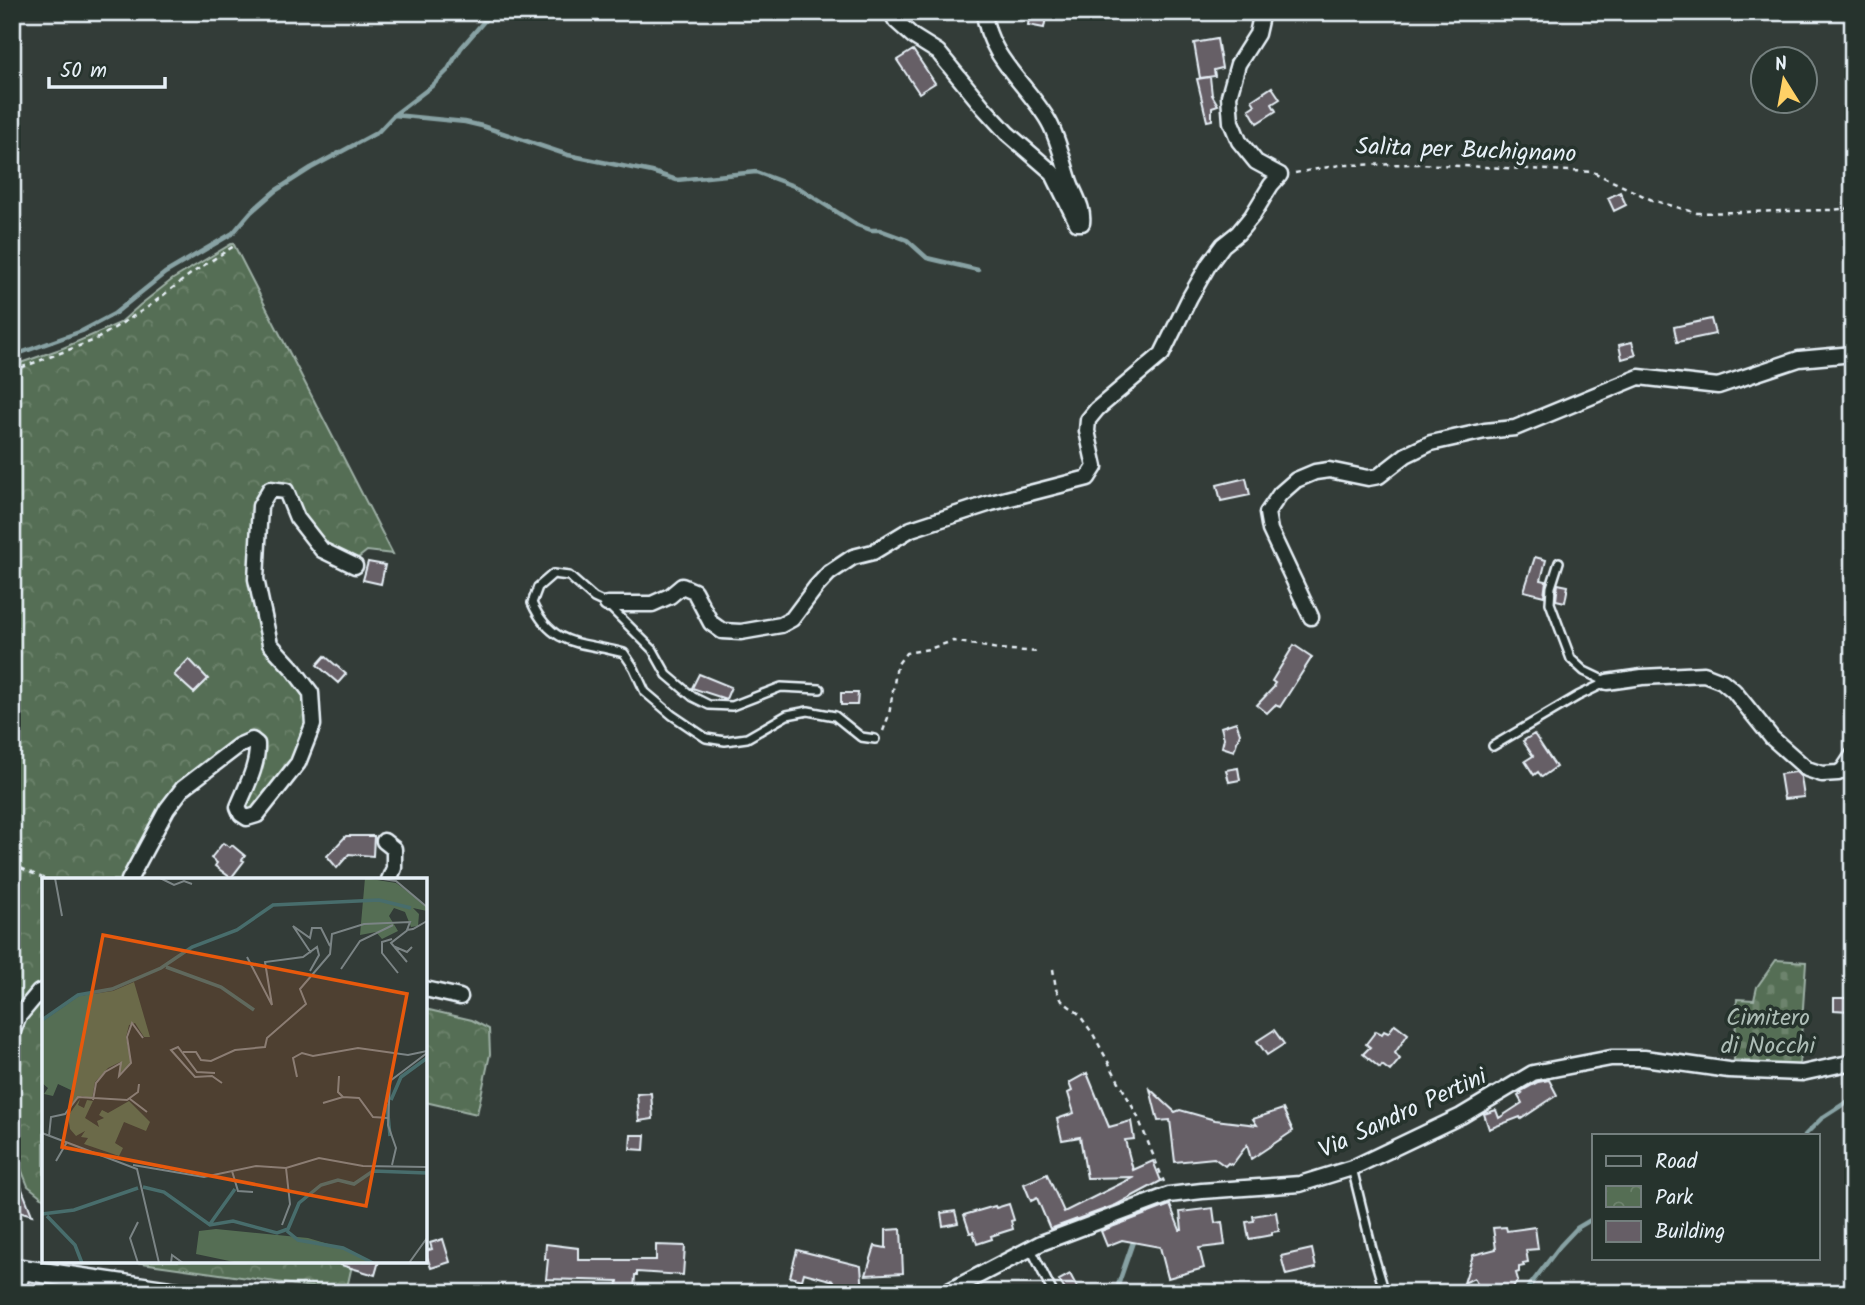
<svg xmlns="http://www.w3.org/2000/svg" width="1865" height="1305" font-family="Kalam,sans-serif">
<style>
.cemetery{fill:url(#cemetery-stones);stroke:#9eb0a6;stroke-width:2}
.park{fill:url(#park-crowns);stroke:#9eb0a6;stroke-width:2}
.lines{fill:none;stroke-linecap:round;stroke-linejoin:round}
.stream{stroke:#88a2a4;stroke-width:4.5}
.building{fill:#665e66;stroke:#e8f1f8;stroke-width:2}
.lane-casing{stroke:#e8f1f8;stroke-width:12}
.street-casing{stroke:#e8f1f8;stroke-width:19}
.secondary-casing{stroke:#e8f1f8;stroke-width:24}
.path{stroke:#e8f1f8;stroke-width:2.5;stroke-dasharray:5 5;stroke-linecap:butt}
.lane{stroke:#26332d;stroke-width:7}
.street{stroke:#26332d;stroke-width:14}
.secondary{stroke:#26332d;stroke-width:19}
.labels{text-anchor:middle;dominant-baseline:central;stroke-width:7;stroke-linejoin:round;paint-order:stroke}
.street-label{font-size:24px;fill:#e8f1f8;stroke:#26332d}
.park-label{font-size:24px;fill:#adbdb6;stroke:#26332d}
.inset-river{fill:none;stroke:#486d6c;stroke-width:3.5}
.inset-road{fill:none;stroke:#7b8485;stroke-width:2}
.view{fill:#e8590c;fill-opacity:0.15;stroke:#e8590c;stroke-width:3.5}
.inset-edge{fill:none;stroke:#e8f1f8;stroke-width:3.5}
</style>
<defs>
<pattern id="cemetery-stones" width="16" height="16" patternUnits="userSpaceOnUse" patternTransform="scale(1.75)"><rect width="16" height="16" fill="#556e54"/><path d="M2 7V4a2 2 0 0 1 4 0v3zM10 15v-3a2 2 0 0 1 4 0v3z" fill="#6d836d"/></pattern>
<pattern id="park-crowns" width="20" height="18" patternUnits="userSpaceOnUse" patternTransform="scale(1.75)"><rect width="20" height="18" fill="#556e54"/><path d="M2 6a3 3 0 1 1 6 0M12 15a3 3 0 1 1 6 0" fill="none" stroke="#6d836d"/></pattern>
</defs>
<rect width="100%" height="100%" fill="#333c38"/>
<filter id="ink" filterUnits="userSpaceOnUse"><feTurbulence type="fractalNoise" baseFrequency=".0143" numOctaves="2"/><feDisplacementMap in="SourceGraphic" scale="14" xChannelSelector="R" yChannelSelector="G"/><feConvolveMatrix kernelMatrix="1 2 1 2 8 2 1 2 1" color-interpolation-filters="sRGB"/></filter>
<g filter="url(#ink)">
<path class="cemetery" d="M 1776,960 L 1806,962 L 1799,1068 L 1749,1066 L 1749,1061 L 1734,1060 L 1737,999 L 1754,1000 L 1757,987 Z"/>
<path class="park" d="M 233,243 L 393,554 L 367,551 L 358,558 L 326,545 L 301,512 L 295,493 L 286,486 L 254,507 L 267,649 L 306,695 L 308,725 L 293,761 L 255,808 L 248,810 L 245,805 L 252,734 L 156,818 L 121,880 L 44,880 L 44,983 L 12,1018 L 12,366 L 63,348 L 120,323 L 140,305 L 173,279 Z
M 44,1002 L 44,1199 L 28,1186 L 12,1146 L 12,1048 L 23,1022 L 37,1007 Z
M 425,1009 L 472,1020 L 489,1029 L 490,1054 L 477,1114 L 425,1102 Z
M 128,1261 L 353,1261 L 346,1292 Z"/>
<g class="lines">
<path class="stream" d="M 394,115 L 465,122 L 482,126 L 568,155 L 652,172 L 677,180 L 756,172 L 799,188 L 857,225 L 871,230 L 880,230 L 907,240 L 927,258 L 978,270
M 12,356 L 82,331 L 114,314 L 165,273 L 233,233 L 251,212 L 275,191 L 311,168 L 378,132 L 394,115 L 432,86 L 447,71 L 461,48 L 492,12
M 1805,1135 L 1822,1118 L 1853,1098
M 1114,1293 L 1117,1288 L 1134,1239
M 1524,1293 L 1560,1246 L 1577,1228 L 1594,1218"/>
</g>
<path class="building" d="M 1030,12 L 1047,12 L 1044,28 L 1028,25 Z
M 1217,39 L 1222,68 L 1214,70 L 1215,76 L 1200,78 L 1194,43 Z
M 913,50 L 935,83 L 919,93 L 897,60 Z
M 1210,77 L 1212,95 L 1218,105 L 1212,107 L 1212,120 L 1207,121 L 1197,79 Z
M 1272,87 L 1280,99 L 1272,104 L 1276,111 L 1257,123 L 1249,109 L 1255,105 L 1252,100 Z
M 1620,192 L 1626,205 L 1614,211 L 1608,198 Z
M 1711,319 L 1715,334 L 1677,342 L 1674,327 Z
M 1632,342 L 1636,355 L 1622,359 L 1619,345 Z
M 1246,478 L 1250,495 L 1221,501 L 1217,485 Z
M 1535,557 L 1546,560 L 1541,580 L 1546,581 L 1544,596 L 1524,591 Z
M 368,562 L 385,565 L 381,584 L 363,580 Z
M 1558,584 L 1568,586 L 1565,602 L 1556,600 Z
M 1294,645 L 1312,657 L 1280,707 L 1275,705 L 1267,713 L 1257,705 L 1274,687 L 1273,686 L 1275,683 L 1272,681 Z
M 325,656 L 346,674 L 338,683 L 317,665 Z
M 189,659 L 208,679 L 194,693 L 174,675 Z
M 699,674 L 731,687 L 726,699 L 692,688 Z
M 841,693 L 858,693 L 857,705 L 841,705 Z
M 1236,722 L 1240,733 L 1234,751 L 1222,747 L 1224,738 L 1221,727 Z
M 1534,734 L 1556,767 L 1542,777 L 1538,772 L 1534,775 L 1525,761 L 1533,756 L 1523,741 Z
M 1238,768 L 1240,780 L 1229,782 L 1226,770 Z
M 1796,772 L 1801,777 L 1804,797 L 1784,799 L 1780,774 Z
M 346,836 L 374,836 L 373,856 L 349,854 L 337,868 L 327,856 Z
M 223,843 L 230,847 L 232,845 L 245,856 L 242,860 L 244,861 L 231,878 L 215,866 L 217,863 L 211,858 Z
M 1834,998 L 1849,998 L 1849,1011 L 1834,1010 Z
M 1395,1024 L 1408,1034 L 1395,1053 L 1400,1059 L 1390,1071 L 1382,1065 L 1380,1068 L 1363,1054 L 1370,1047 L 1366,1044 L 1376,1031 L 1382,1034 L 1384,1031 L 1388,1033 Z
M 1274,1030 L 1284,1044 L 1267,1055 L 1257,1041 Z
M 1087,1073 L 1109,1127 L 1131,1121 L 1134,1139 L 1125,1140 L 1133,1170 L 1153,1161 L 1161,1181 L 1116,1205 L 1050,1229 L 1037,1198 L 1031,1201 L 1024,1184 L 1047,1174 L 1064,1212 L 1134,1177 L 1087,1178 L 1080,1137 L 1062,1140 L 1057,1119 L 1074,1113 L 1068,1093 L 1072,1091 L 1069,1083 Z
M 1549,1080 L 1557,1095 L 1521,1119 L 1520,1117 L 1489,1129 L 1484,1114 L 1496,1110 L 1499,1118 L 1522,1103 L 1518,1096 L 1522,1093 L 1520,1092 L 1538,1082 Z
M 1150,1089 L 1175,1112 L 1180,1110 L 1215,1120 L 1257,1125 L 1253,1119 L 1283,1109 L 1293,1131 L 1251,1159 L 1247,1145 L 1232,1165 L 1228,1163 L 1225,1166 L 1214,1158 L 1175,1162 L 1170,1120 L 1158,1121 Z
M 651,1093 L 653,1119 L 639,1121 L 637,1094 Z
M 631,1135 L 645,1135 L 644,1150 L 630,1149 Z
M 12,1166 L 13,1166 L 32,1215 L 12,1209 Z
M 1009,1204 L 1014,1220 L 1011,1221 L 1013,1229 L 991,1236 L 992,1239 L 977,1244 L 973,1232 L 970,1233 L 964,1215 L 995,1206 L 996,1208 Z
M 1170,1205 L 1180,1230 L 1182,1230 L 1180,1212 L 1213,1208 L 1215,1223 L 1222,1222 L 1225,1245 L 1199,1248 L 1204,1268 L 1168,1278 L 1160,1247 L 1122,1240 L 1107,1246 L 1101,1231 Z
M 955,1211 L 958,1223 L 943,1226 L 941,1213 Z
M 1276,1212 L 1279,1231 L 1272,1232 L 1272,1235 L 1249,1239 L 1246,1222 L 1254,1221 L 1253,1216 Z
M 1506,1227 L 1507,1231 L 1535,1227 L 1538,1249 L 1526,1250 L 1528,1262 L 1523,1263 L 1524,1266 L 1519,1267 L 1519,1272 L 1516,1273 L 1518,1280 L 1509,1293 L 1482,1293 L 1474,1278 L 1464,1283 L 1473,1255 L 1496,1249 L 1493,1228 Z
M 901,1229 L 903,1273 L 866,1275 L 875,1246 L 886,1248 L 886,1230 Z
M 443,1239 L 450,1262 L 431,1268 L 425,1251 L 432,1249 L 430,1243 Z
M 546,1244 L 578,1248 L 578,1260 L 656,1260 L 656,1245 L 685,1246 L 683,1275 L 637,1272 L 637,1275 L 635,1275 L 634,1290 L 617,1289 L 618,1281 L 546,1279 L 548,1259 L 545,1259 Z
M 1312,1249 L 1316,1268 L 1286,1275 L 1281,1256 Z
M 797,1250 L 861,1266 L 863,1293 L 834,1293 L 834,1281 L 804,1273 L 802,1280 L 790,1277 Z
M 341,1261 L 379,1261 L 375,1275 L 341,1265 Z
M 1070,1274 L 1080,1293 L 1067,1293 L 1059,1280 Z"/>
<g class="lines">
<defs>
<path id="lane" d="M 1559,562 L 1551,587 L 1550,603 L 1571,659 L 1584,671 L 1607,682
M 820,689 L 781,687 L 732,706 L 709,705 L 693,697 L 667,675 L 653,650 L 607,604 L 594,598 L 569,576 L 553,574 L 538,587 L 532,603 C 553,649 582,641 624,653 L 634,668 L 645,692 L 672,715 L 706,738 L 725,741 L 747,738 L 787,715 L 808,711 L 835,716 L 861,737 L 875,739
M 1493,746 L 1578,696 L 1607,682
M 1352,1168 L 1373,1253 L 1385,1293
M 1031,1249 L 1053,1293"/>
<path id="street" d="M 891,12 L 896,21 L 914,37 L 938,52 L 984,108 L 1007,133 L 1052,172 L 1077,223 L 1082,223 C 1084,208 1075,196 1070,182 C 1064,164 1058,138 1049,122 C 1028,85 988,57 984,12
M 607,604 L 652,604 L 670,596 L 682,586 L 694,591 L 711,623 L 722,631 L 741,632 L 781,625 L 792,619 L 816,587 L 829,573 L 853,557 L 873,552 L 911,529 L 991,503 L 1088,478 L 1095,467 L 1087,431 L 1088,420 L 1097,409 L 1162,354 L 1190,297 L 1209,264 L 1223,245 L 1238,233 L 1252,216 L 1271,185 L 1280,175 L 1256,162 L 1239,141 L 1231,122 L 1229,96 L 1238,64 L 1257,34 L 1262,12
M 1311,617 L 1270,530 L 1267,513 L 1280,494 L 1296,480 L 1315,472 L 1329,470 L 1368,478 L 1379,476 L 1406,455 L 1431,443 L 1485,431 L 1515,428 L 1639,377 L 1718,386 L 1799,359 L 1853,354
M 1607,682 L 1642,677 L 1704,674 L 1722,681 L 1734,691 L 1772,738 L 1807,769 L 1822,774 L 1838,773 L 1843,770 L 1853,755
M 384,841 L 394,849 L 394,868 L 389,880
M 129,880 L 167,809 L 183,788 L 238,746 L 252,740 L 257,744 C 258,766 246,787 238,807 L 241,814 L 247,818 L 257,815 L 298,763 L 313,725 L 311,693 L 293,669 L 270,644 L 256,579 L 260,506 L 270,489 L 286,491 L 297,518 L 322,550 L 355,566
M 425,989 L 460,997
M 12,1033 L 19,1016 L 39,992 L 44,990
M 16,1293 L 24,1269
M 945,1293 L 1041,1243 L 1169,1195 L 1202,1191 L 1300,1184 L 1352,1168 L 1461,1116 L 1533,1073 L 1611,1058 L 1644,1058 L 1729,1070 L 1802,1073 L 1853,1062"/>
<path id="secondary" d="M 12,1268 L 181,1293"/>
</defs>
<use href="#lane" class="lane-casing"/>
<use href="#street" class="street-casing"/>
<use href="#secondary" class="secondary-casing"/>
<path class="path" d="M 1295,173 L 1340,165 L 1418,164 L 1593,172 L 1652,200 L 1697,213 L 1831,210 L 1853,208
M 12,371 L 95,340 L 148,307 L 192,273 L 234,246
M 883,731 L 889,715 L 897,665 L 906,653 L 929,649 L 953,641 L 998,649 L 1038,652
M 12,864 L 47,880
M 1053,969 L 1056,989 L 1062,1001 L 1078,1013 L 1093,1034 L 1137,1115 L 1164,1182"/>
<use href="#lane" class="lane"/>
<use href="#street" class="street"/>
<use href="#secondary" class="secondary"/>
</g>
</g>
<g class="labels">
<g class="street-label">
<text transform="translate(1466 151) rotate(2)">Salita per Buchignano</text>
<text transform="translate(1403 1114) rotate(-25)">Via Sandro Pertini</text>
</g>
<g class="park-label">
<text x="1768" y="1018">Cimitero<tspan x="1768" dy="28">di Nocchi</tspan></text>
</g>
</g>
<g transform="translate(42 878)">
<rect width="385" height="385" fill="#333c38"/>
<path d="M 323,0 L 354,5 L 385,28 L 385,33 L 371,30 L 377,36 L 376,48 L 369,49 L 363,34 L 352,30 L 347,38 L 356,53 L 340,61 L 334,54 L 318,57 ZM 174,351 L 266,360 L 310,373 L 329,385 L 197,385 L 154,376 L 157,353 Z" fill="#556e54"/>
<path d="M 92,104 L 108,159 L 102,159 L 93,145 L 87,147 L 84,159 L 89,185 L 77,196 L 78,184 L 66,190 L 53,204 L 50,221 L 40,218 L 29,226 L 31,213 L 16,206 L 11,218 L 2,216 L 6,210 L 0,205 L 1,143 L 37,118 L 71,113 ZM 38,221 L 36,227 L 42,230 L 45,222 L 51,223 L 43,240 L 57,249 L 55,243 L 62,240 L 57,237 L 60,232 L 66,235 L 87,223 L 108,244 L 104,253 L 82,244 L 73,265 L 81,270 L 77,278 L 42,266 L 46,260 L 39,259 L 43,253 L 34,258 L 28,251 L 26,238 Z" fill="#556e54"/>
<path class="inset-river" d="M 124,89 L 179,109 L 212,132M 0,142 L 36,117 L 70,111 L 119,90 L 150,69 L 195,52 L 231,27 L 337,22 L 369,30M 349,222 L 359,199 L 385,180M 345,226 L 348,258M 101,309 L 122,314 L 168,347 L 191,343 L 235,355 L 246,351 L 257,325 L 279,307 L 296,302 L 312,306 L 331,293 L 385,295M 0,336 L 32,332 L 96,310M 5,338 L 33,367 L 40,385M 168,346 L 193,311M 245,353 L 256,362 L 301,370 L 331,385"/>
<path class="inset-road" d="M 13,0 L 20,38M 118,0 L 132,7 L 142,3 L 150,6M 334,0 L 354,3 L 385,29M 350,61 L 340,64 L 340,75 L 356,95M 351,68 L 365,74 L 370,69M 269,75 L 251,48 L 268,60 L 270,50 L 279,50 L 288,68M 205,79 L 230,127 L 223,84 L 261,79 L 275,69 L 277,77 L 268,93M 365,84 L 349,65 L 367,51M 299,91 L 318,63 L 351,47M 141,174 L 154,174 L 159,182 L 169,183 L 193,172 L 223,169 L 225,160 L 264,126 L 258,111 L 288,76 L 290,56 L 322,46 L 368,44 L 365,52 L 371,51 L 385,43M 173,195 L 155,194 L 136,169 L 129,172 L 153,199 L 170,198 L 180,205M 297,198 L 296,214 L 301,219M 255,199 L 251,180 L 260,175 L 271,178 L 316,170 L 366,177 L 385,173M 88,221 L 105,234M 51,222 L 54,205 L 63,194 L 79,185 L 77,198 L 89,185 L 85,159 L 90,145 L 101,160M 281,225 L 301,219 L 317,220 L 331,239 L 346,240M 0,255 L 95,291 L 117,385M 7,258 L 9,239 L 23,236 L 36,219 L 85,222 L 96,214 L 97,206M 14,283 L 25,264M 91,287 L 162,299 L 214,288 L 244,290 L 277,280 L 321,288 L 385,289M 350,287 L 354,270 L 346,247 L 348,203 L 385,175M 190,293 L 196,313 L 211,314M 240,347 L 248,326 L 244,290M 96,385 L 88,360 L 96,344M 129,385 L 130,377 L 141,385M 367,385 L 385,360"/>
<path class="view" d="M 61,57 L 365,116 L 324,328 L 20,269 Z"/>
<rect width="385" height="385" class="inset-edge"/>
</g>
<rect width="1865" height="1305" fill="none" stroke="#26332d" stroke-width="42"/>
<rect x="21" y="21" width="1823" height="1263" fill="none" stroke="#e8f1f8" stroke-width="2.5" filter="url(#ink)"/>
<rect x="1592" y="1134" width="228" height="126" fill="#26332d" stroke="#747f7e" stroke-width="2"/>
<rect x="1606" y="1156" width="35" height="10" fill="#26332d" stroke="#747f7e" stroke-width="2"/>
<text x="1655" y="1168" font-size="21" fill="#e8f1f8">Road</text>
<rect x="1606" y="1186" width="35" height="21" fill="url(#park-crowns)" stroke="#747f7e" stroke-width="2"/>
<text x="1655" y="1204" font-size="21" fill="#e8f1f8">Park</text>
<rect x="1606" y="1221" width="35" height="21" fill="#665e66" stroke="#747f7e" stroke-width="2"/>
<text x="1655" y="1238" font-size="21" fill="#e8f1f8">Building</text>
<g transform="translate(1784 80) rotate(349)"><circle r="33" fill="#26332d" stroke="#747f7e" stroke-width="2"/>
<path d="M0-5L12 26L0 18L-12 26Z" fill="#ffd166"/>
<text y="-10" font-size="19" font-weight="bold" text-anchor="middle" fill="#e8f1f8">N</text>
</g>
<path d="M49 77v10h116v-10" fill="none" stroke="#e8f1f8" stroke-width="3.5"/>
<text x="60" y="77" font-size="21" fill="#e8f1f8" stroke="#26332d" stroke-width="5" paint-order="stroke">50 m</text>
</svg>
